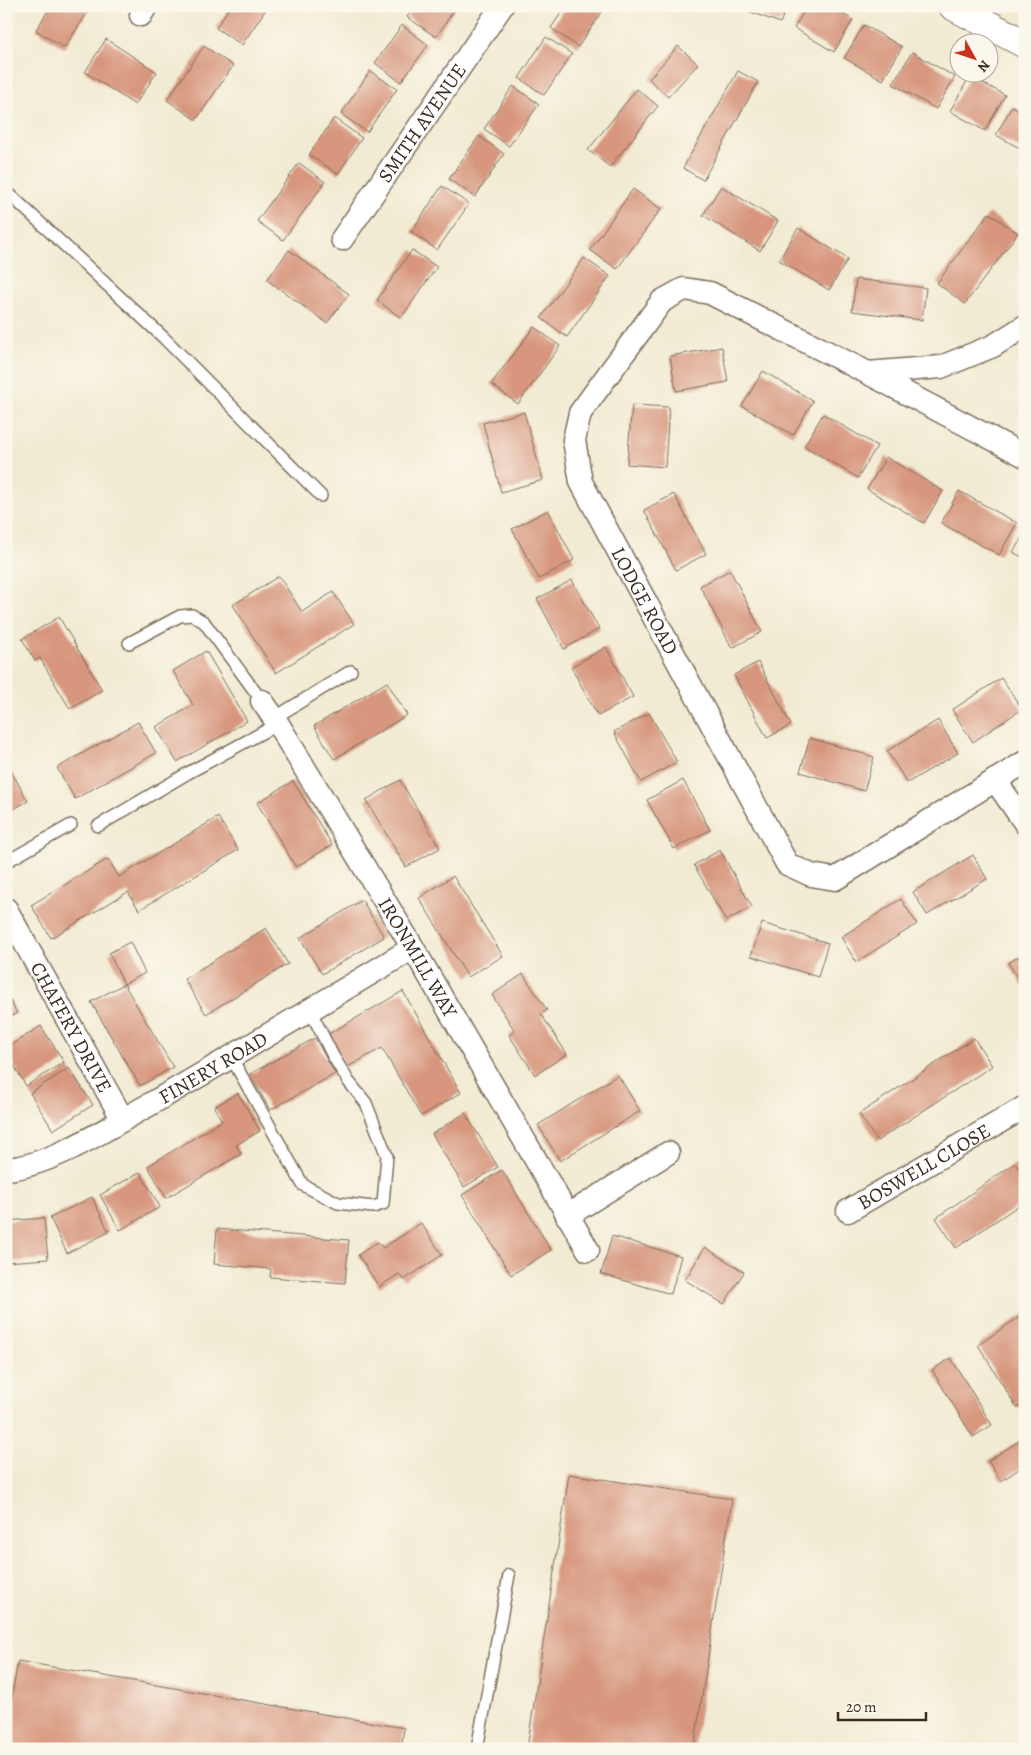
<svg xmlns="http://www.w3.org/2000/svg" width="1031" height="1755" font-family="Alegreya,serif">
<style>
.building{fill:#d7967d}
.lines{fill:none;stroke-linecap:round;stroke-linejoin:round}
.service-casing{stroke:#7b6e5d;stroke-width:14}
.minor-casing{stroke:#7b6e5d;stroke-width:25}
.tertiary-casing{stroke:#7b6e5d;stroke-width:30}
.service{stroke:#fff;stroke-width:11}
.minor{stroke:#fff;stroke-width:22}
.tertiary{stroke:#fff;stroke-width:28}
.labels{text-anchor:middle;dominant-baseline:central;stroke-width:4.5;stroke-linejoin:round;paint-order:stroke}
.street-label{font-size:20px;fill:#3b2a1e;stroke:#fbf7ec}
</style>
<rect width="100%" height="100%" fill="#fbf7ec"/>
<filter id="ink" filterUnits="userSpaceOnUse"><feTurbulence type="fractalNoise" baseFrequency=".02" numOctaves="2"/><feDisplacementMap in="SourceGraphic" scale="10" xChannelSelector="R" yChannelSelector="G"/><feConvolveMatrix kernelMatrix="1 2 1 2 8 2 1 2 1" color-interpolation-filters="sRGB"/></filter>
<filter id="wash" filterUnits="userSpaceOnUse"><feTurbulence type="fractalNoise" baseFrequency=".0096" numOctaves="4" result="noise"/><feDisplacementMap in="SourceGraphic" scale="20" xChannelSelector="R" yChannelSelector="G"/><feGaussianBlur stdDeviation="1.12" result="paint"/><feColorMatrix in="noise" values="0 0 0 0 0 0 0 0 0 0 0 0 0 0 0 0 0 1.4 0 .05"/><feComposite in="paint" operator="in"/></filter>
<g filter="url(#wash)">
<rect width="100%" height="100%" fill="#f2ebd3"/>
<g id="blocks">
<path class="building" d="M 51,6 L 92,6 L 64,48 L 36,30 Z
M 230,6 L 268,6 L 242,45 L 216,28 Z
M 415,6 L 457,6 L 436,37 L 407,17 Z
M 566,6 L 606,6 L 578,47 L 551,28 Z
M 735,6 L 787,6 L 780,23 Z
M 807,6 L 829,6 L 853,20 L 834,52 L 794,28 Z
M 402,25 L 428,45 L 401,82 L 375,63 Z
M 864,25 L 902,47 L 883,80 L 844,58 Z
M 546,37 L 572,54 L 544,95 L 519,78 Z
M 106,39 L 157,72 L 135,105 L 85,72 Z
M 204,46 L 233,66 L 196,120 L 167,100 Z
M 678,46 L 698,64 L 668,97 L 649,79 Z
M 912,52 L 955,77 L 936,109 L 893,84 Z
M 370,71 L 397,89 L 367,132 L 341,114 Z
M 738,71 L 758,82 L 703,180 L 683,168 Z
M 970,76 L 1005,95 L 985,131 L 950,111 Z
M 513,86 L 539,104 L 509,146 L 484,129 Z
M 637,89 L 658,106 L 610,167 L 588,150 Z
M 1012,106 L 1025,113 L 1025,151 L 996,135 Z
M 334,118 L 362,138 L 338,174 L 309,155 Z
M 479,136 L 504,154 L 475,197 L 449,179 Z
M 299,163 L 325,182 L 283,240 L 257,221 Z
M 442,186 L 469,204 L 437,250 L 411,232 Z
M 721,186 L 778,221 L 760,251 L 703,215 Z
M 633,189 L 661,209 L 617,269 L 590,250 Z
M 989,213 L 1018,233 L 965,304 L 937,283 Z
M 798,228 L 848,259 L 829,290 L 779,260 Z
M 289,250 L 349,294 L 327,323 L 267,280 Z
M 412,250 L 437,267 L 401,318 L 377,300 Z
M 584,258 L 610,276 L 567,337 L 541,318 Z
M 856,279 L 926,288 L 922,320 L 852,311 Z
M 534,327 L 560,346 L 518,404 L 491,384 Z
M 722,347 L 728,382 L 676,391 L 670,356 Z
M 763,371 L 813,401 L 793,435 L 742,406 Z
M 632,405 L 669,407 L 665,467 L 627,464 Z
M 524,412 L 543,480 L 501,492 L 483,423 Z
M 823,414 L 877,446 L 858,478 L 804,446 Z
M 886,457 L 943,491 L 924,523 L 867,489 Z
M 959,491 L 1017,523 L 999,555 L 941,523 Z
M 674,494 L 706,554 L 676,570 L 644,510 Z
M 548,510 L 574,560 L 539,579 L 512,529 Z
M 1025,533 L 1025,559 L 1013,552 Z
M 730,570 L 762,632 L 732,648 L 700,586 Z
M 279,576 L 302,612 L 333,592 L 354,624 L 276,673 L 233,605 Z
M 572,580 L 599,629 L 564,649 L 537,599 Z
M 59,617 L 102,690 L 70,709 L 40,658 L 35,661 L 22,639 Z
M 606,647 L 633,697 L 598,716 L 571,667 Z
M 206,651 L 247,721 L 177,762 L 156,727 L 193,705 L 173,671 Z
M 758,662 L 791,725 L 767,738 L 734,675 Z
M 1001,678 L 1022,709 L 973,742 L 952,710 Z
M 387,682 L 407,715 L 334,759 L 314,726 Z
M 649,713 L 677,762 L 641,782 L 614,732 Z
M 938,720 L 958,753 L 907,783 L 887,751 Z
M 138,722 L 156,753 L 75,799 L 57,768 Z
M 810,738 L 874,757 L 864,791 L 800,772 Z
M 6,762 L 28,801 L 6,813 Z
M 400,780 L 440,848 L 406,867 L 366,800 Z
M 683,780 L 710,830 L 674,849 L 647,800 Z
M 293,781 L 332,845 L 296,867 L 257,803 Z
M 218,817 L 238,850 L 139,910 L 128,892 L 51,938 L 31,905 L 108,859 L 119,877 Z
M 720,850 L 752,907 L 726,921 L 694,865 Z
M 973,855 L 987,879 L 927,915 L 913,892 Z
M 453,876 L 503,956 L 468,977 L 419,898 Z
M 901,899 L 917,924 L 856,962 L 841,937 Z
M 362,900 L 384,937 L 322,974 L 300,938 Z
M 762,923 L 828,943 L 818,977 L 751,956 Z
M 266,928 L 288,964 L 206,1014 L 184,979 Z
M 130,942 L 145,973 L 124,984 L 173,1067 L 140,1086 L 91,1002 L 124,984 L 109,953 Z
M 1025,953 L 1025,990 L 1008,963 Z
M 523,974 L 547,1010 L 541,1014 L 567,1054 L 535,1075 L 509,1035 L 515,1031 L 492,995 Z
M 403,991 L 461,1093 L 421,1116 L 382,1048 L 346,1068 L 327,1035 Z
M 6,993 L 17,1013 L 6,1019 Z
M 41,1026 L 64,1062 L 26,1086 L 6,1052 L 6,1048 Z
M 315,1038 L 335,1074 L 270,1110 L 250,1074 Z
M 974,1038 L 992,1066 L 877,1141 L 859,1114 Z
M 69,1068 L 93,1105 L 53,1130 L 30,1093 Z
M 618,1075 L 640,1111 L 560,1161 L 538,1125 Z
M 238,1093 L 260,1131 L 236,1145 L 241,1154 L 166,1198 L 148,1166 L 222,1121 L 214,1107 Z
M 465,1113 L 498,1167 L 464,1187 L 432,1134 Z
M 1015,1163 L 1025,1177 L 1025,1201 L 956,1248 L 936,1218 Z
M 502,1170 L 551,1250 L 511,1275 L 462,1195 Z
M 140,1172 L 160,1207 L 120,1230 L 100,1195 Z
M 92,1197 L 109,1232 L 67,1253 L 50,1218 Z
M 44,1218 L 48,1259 L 6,1262 L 6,1221 Z
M 421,1223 L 442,1255 L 404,1280 L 399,1274 L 379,1287 L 358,1255 L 378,1242 L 383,1248 Z
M 217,1229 L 349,1240 L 345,1283 L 270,1277 L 271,1269 L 214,1264 Z
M 612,1236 L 681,1256 L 671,1294 L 601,1274 Z
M 705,1247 L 744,1272 L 724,1304 L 685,1280 Z
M 1025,1313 L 1025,1360 L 1021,1363 L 1025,1370 L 1025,1404 L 1017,1408 L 978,1345 Z
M 951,1358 L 992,1425 L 973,1437 L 932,1370 Z
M 1025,1437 L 1025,1465 L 1001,1481 L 988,1461 Z
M 569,1474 L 732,1499 L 694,1749 L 527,1749 Z
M 18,1661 L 404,1728 L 401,1749 L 6,1749 L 6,1731 Z"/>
</g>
</g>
<g filter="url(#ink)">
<use href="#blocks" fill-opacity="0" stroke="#7b6e5d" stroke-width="1"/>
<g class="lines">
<defs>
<path id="service" d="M 6,191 L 163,337 L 321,496
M 129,643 L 180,616 L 192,615 L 204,622 L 262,701
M 274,718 L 351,671
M 98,826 L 188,773 L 278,724
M 6,862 L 71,825
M 231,1057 L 303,1185 L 338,1203 L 373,1207 L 383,1204 L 387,1156 L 366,1103 L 349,1082 L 333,1056 L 310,1010
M 477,1749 L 509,1575"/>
<g id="minor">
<path d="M 141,15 L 146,6"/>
<path id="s1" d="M 342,239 L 502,6"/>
<path d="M 868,373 L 941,367 L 993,346 L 1025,326"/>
<path id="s2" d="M 1025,456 L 868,373 L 710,293 L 684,289 L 662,301 L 580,413 L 574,440 L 581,482 L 787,864 L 811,875 L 835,879 L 1025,762"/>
<path id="s3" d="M 262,701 L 278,724 L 413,948 L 588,1250"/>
<path d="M 995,780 L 1025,823"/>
<path id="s4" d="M 6,909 L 123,1120"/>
<path id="s5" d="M 6,1169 C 51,1166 107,1128 147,1106 C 236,1055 325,1001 413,948"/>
<path id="s6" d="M 848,1211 L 1025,1107"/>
<path d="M 567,1216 L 668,1153"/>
</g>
<path id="tertiary" d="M 953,6 L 1025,44"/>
</defs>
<use href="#service" class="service-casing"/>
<use href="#minor" class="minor-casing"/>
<use href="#tertiary" class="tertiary-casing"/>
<use href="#service" class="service"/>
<use href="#minor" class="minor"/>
<use href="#tertiary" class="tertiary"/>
</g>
</g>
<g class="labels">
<g class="street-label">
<text stroke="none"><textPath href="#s1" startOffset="141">SMITH AVENUE</textPath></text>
<text stroke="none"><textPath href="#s2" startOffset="750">LODGE ROAD</textPath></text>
<text stroke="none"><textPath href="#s3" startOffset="300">IRONMILL WAY</textPath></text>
<text stroke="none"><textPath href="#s4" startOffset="135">CHAFERY DRIVE</textPath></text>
<text stroke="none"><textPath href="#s5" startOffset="232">FINERY ROAD</textPath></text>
<text stroke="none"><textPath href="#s6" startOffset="88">BOSWELL CLOSE</textPath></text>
</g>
</g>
<rect width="1031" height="1755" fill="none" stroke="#fbf7ec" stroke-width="25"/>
<g transform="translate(974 58) rotate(130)"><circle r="24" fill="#fbf7ec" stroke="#aea59a"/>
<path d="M0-4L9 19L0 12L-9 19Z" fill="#c8321e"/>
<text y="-8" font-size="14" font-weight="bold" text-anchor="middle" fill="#3b2a1e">N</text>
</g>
<path d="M838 1712v8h88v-8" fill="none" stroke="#3b2a1e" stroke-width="2.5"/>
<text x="846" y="1712" font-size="15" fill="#3b2a1e" stroke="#fbf7ec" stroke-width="4" paint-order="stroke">20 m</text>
</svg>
